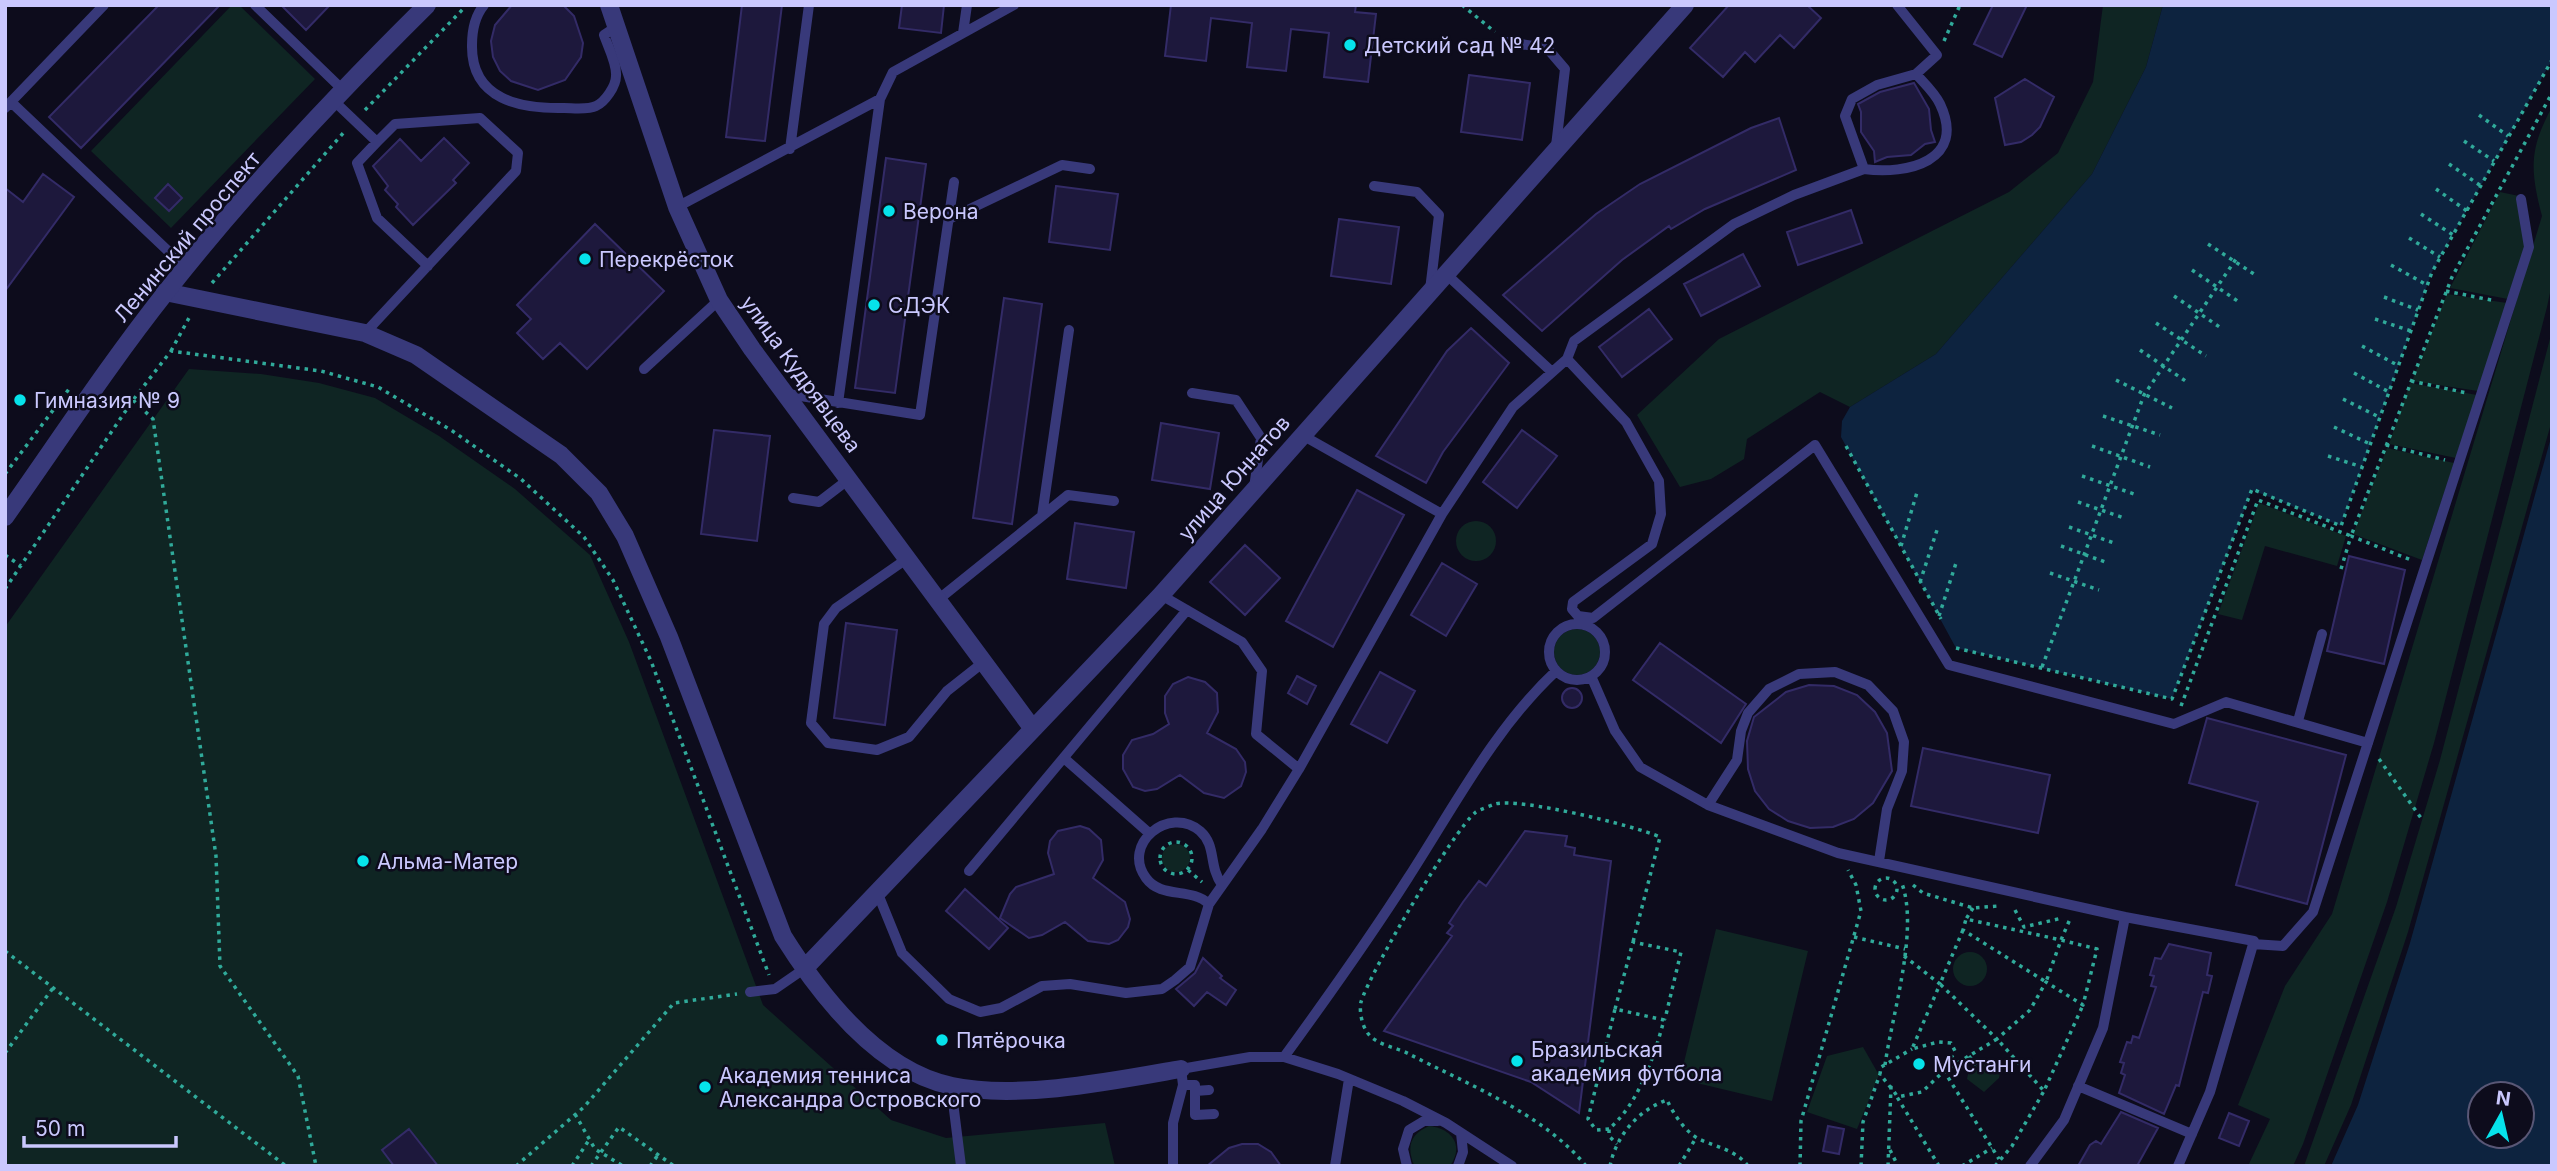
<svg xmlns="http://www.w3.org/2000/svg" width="2557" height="1171" font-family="Inter,sans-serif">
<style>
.green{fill:#0f2523}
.water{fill:#0d233f;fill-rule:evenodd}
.building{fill:#1d183c;stroke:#332b67;stroke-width:2}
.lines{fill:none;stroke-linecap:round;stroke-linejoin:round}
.path{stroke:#30aa9a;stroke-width:3.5;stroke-dasharray:3.5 5;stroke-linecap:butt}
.service{stroke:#38397a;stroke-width:10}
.minor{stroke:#38397a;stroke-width:18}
.tertiary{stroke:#38397a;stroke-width:18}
.poi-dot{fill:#06e3eb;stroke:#0d0c1c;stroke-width:2.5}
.labels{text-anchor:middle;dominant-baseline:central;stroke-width:5;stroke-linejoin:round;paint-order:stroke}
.poi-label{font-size:21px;fill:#cac8fe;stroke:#0d0c1c;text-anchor:start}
.street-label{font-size:21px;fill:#cac8fe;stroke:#0d0c1c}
</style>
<rect width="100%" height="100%" fill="#0d0c1c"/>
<path class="green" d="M 232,5 L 239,5 L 315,79 L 171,228 L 91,151 Z
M 2103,5 L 2163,5 L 2146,67 L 2092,174 L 1936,354 L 1850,407 L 1820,392 L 1747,439 L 1744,459 L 1711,479 L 1680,487 L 1637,415 L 1719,339 L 2009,192 L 2058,153 L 2093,82 Z
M 2552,107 L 2552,283 L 2547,307 L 2434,743 L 2387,902 L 2303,1144 L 2293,1166 L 2248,1166 L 2270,1119 L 2238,1105 L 2285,986 L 2332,914 L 2542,216 C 2530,170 2529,149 2552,107 Z
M 2500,192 L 2519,196 L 2527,244 L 2508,299 L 2450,288 Z
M 2447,294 L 2507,303 L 2478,391 L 2412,381 Z
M 2552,331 L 2552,420 L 2408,932 L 2351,1105 L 2324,1166 L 2304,1166 L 2396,907 L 2440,760 Z
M 189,369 L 261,374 L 319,383 L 375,398 L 439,436 L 515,489 L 590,555 L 629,642 L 763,1005 L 891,1120 L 946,1138 L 1105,1123 L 1115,1166 L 5,1166 L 5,627 Z
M 2410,383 L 2477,395 L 2456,458 L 2389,444 Z
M 2387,448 L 2454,463 L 2422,560 L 2353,534 Z
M 2259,503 L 2346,536 L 2337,566 L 2265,546 L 2242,620 L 2218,614 Z
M1456 541a20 20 0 1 1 40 0a20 20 0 1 1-40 0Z
M1554 652a23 23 0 1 1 46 0a23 23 0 1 1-46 0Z
M1162 858a14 14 0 1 1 28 0a14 14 0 1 1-28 0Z
M 1716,929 L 1808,951 L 1772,1101 L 1680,1079 Z
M1953 969a17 17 0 1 1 34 0a17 17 0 1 1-34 0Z
M 1863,1047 L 1879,1075 L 1857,1129 L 1807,1112 L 1827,1056 Z
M 1983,1059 L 1989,1059 L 2000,1073 L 1999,1078 L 1984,1092 L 1967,1079 L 1968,1074 Z
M 1429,1126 C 1451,1128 1465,1145 1450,1166 L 1414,1165 C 1406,1146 1411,1134 1429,1126 Z"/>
<path class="water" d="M 2163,5 L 2552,5 L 2552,60 L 2432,272 L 2341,526 L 2252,490 L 2172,699 L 1956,648 L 1841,437 L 1842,421 L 1850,407 L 1936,354 L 2092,174 L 2146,67 Z
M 2552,434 L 2552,1166 L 2331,1166 L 2358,1105 L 2410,943 ZM 2480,1094 L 2522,1094 L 2522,1136 L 2480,1136 Z"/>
<path class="building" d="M 159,5 L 220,5 L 81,148 L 49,117 Z
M 281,5 L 330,5 L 306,30 Z
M 512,5 L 563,5 L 574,16 L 583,43 L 581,57 L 565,80 L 538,90 L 511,81 L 500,71 L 493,57 L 491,41 L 495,25 Z
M 742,5 L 782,5 L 765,141 L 726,137 Z
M 902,5 L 944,5 L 941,33 L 899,28 Z
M 1171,5 L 1356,5 L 1355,12 L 1376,14 L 1368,82 L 1324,77 L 1329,33 L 1291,29 L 1286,71 L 1247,67 L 1252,23 L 1211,18 L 1206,61 L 1165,56 Z
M 1729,5 L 1807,5 L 1821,18 L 1794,48 L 1780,35 L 1755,62 L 1745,52 L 1723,77 L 1690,48 Z
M 1993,5 L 2027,5 L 2002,57 L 1974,44 Z
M 1469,75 L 1530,83 L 1522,140 L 1461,132 Z
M 2025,79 L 2054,97 L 2040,127 L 2032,135 L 2021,142 L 2005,145 L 1995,98 Z
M 1914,83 L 1929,109 L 1931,130 L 1935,142 L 1925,144 L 1911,155 L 1887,157 L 1875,162 L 1874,151 L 1861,132 L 1861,112 L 1858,104 L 1880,92 Z
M 1779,118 L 1796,170 L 1705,209 L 1671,229 L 1669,226 L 1622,260 L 1542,331 L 1503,295 L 1596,214 L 1640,184 L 1751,128 Z
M 444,138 L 469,163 L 453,180 L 456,183 L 413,225 L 396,207 L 398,204 L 385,190 L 388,186 L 373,166 L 400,139 L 421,161 Z
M 886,158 L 926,164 L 895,393 L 855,388 Z
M 43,174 L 74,197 L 5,291 L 5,188 L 23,202 Z
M 168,184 L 182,198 L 169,211 L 155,198 Z
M 1056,186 L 1118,194 L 1110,250 L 1049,242 Z
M 1851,210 L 1862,243 L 1798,265 L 1787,232 Z
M 1339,219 L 1399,227 L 1391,284 L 1331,276 Z
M 595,224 L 664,291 L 587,369 L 560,343 L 543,359 L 517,333 L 531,319 L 517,305 Z
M 1743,254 L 1760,286 L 1701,316 L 1684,284 Z
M 1004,298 L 1042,304 L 1012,524 L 973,518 Z
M 1649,309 L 1672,339 L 1622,377 L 1599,347 Z
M 1471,328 L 1509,363 L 1443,452 L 1426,483 L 1376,456 L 1447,351 Z
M 1161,423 L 1219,433 L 1210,489 L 1152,480 Z
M 714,430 L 770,436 L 757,541 L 701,534 Z
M 1522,430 L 1557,456 L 1517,508 L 1483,482 Z
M 1357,490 L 1404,515 L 1333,647 L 1286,621 Z
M 1075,523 L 1134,532 L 1126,588 L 1067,579 Z
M 1245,545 L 1280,578 L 1245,615 L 1210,582 Z
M 2349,556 L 2405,570 L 2384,664 L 2327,651 Z
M 1442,563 L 1477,584 L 1446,636 L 1411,615 Z
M 846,623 L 897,630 L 885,725 L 834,718 Z
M 1660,643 L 1746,704 L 1721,743 L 1633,680 Z
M 1380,672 L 1415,691 L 1387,743 L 1351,724 Z
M 1297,676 L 1316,686 L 1307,704 L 1288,693 Z
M 1188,677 L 1205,682 L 1217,693 L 1218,712 L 1207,733 L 1236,749 L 1245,762 L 1246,772 L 1241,786 L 1224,798 L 1204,793 L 1180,775 L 1157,789 L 1145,791 L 1133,787 L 1123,769 L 1123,755 L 1132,740 L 1153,734 L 1169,724 L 1165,713 L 1165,696 L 1173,684 Z
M 1809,685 L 1834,686 L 1857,695 L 1875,712 L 1887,733 L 1892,771 L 1873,803 L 1854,819 L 1833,827 L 1810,828 L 1788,821 L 1769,809 L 1755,791 L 1748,769 L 1747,741 L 1754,717 L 1786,692 Z
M1562 698a10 10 0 1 1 20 0a10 10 0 1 1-20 0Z
M 2207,718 L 2346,755 L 2307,904 L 2236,885 L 2258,802 L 2189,783 Z
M 1923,748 L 2050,775 L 2038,833 L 1911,806 Z
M 1080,826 L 1089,829 L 1101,840 L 1103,860 L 1093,878 L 1125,902 L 1130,919 L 1128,927 L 1118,940 L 1109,944 L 1088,941 L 1065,922 L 1042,935 L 1029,938 L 1000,918 L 1010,894 L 1016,887 L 1054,874 L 1048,853 L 1050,841 L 1058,831 Z
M 1525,831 L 1567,836 L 1565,846 L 1575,848 L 1574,855 L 1611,861 L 1579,1113 L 1531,1082 L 1384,1031 L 1452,936 L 1447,933 L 1453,926 L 1449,923 L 1463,902 L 1479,881 L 1486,886 Z
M 965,889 L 1008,928 L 989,949 L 946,911 Z
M 2169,944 L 2211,953 L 2207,975 L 2212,976 L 2208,993 L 2203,992 L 2179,1086 L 2176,1085 L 2164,1114 L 2119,1093 L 2125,1075 L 2121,1073 L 2124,1063 L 2120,1062 L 2127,1042 L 2131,1043 L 2133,1036 L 2139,1038 L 2156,987 L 2151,986 L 2154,976 L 2150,975 L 2155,958 L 2161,959 Z
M 1203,958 L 1222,976 L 1220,978 L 1236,990 L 1226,1005 L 1207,992 L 1194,1006 L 1176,989 L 1195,973 Z
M 2121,1112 L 2158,1128 L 2137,1166 L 2078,1166 L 2090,1145 L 2096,1141 L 2101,1144 Z
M 2229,1113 L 2249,1121 L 2239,1146 L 2219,1138 Z
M 1828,1126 L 1844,1129 L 1839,1154 L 1823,1151 Z
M 409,1129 L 438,1166 L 394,1166 L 382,1150 Z
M 1242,1144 L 1258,1144 L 1271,1152 L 1281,1166 L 1207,1166 L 1229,1148 Z"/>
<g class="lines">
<path class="path" d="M 1462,5 L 1495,32
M 1944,41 L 1960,5
M 365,110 L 464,8
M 2479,115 L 2508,136
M 2464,141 L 2494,161
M 2449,164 L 2481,186
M 2436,189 L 2467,211
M 2421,214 L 2453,235
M 2409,238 L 2440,257
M 2208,244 L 2257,276
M 2391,265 L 2427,285
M 2192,270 L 2239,302
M 212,283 L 345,131
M 2446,291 L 2496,301
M 2174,296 L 2221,328
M 2384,297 L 2418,310
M 2375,319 L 2411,331
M 2156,323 L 2206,356
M 2362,346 L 2399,366
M 2140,350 L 2187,382
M 171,351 L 190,316
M 2354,373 L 2389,392
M 2116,380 L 2172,408
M 2411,381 L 2467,393
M 2343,399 L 2379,417
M 133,400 L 153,419 L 216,856 L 220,966 L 298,1076 L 316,1166
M 2103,416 L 2160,435
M 2334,427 L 2370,444
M 2386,445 L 2445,460
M 1846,446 L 1941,619
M 2092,446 L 2150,467
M 2328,456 L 2362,467
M 5,474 L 69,389
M 2082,476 L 2137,495
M 2078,502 L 2124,518
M 2069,527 L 2114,543
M 1901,546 L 1918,489
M 2061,546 L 2108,563
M 5,555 L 21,566
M 2341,569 L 2351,536 L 2411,560
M 2050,573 L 2099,590
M 1920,582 L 1938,527
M 5,589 L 133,400 L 171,351 L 321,371 L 378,387 L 451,430 L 521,479 L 584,537 L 613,580 L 651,661 L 769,975
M 1939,616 L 1956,563
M 1956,648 L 2172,699 L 2252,489 L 2341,526 L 2432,272 L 2552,60
M 2042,667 L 2144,395 L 2236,259
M 2181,706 L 2258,500 L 2351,536 L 2452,277 L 2552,93
M 2379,759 L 2421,818
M1160 858a16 16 0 1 1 32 0a16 16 0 1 1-32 0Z
M 1188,870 L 1202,882
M1875 889a11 11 0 1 1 22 0a11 11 0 1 1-22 0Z
M 1913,885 L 1923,893 L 1973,908 L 1998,906
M 1973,908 L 1966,919 L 2061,940 L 2070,919
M 2015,910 L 2024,927 L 2062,918
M 1963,930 L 1940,984 L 1997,1039 L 2030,1010 L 2046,982 L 2083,1005 L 2097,949 L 2061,940 L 2046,982 L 1963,930 L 1966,919
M 1854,937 L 1905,949
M 5,951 L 286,1166
M 1904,956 L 1940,984 L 1912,1049 L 1938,1042 L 1951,1043 L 1955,1051 L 1944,1071 L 1997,1039 L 2044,1091 L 2083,1005
M 1615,1009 L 1633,942 L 1681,952 L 1665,1019
M 5,1053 L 53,988
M 1969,1056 L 1976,1065
M 1885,1065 C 1892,1014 1920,928 1901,881
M 1891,1088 L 1880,1074 L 1881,1067 L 1912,1049
M 575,1114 L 595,1149 L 623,1166
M 1609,1129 L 1596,1130 L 1588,1119 L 1615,1009 L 1664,1020 C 1654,1057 1639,1103 1609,1129 L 1609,1136 L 1617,1144
M 1890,1150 L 1898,1166
M 516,1166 L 584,1107 L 674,1003 L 737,994
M 572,1166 L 589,1140
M 591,1166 L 619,1127 L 674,1166
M 637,1166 L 644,1166
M 650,1166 L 658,1155
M 1586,1166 C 1544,1114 1467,1084 1409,1054 C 1396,1047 1375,1045 1367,1032 C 1362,1025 1359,1011 1361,1002 C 1370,972 1454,829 1476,812 C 1481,809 1490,806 1495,804 C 1518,797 1636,826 1660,837 L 1633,942
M 1610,1166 C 1616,1136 1638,1110 1667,1100 C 1673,1113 1685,1132 1699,1139 C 1716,1147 1736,1150 1748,1166
M 1679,1166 L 1696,1138
M 1800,1166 L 1801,1121 L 1861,911 L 1856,885 L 1848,870
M 1861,1166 L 1863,1122 L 1880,1074
M 1888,1166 L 1891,1087 L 1897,1096
M 1939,1166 L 1897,1097 L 1922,1092 L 1944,1071 L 1999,1159
M 1962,1166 L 1992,1148
M 1995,1166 L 2012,1146 L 2044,1091"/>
<path class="service" d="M 255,5 L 343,90
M 484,5 C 475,16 472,31 472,45 C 471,100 521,109 564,108 C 573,108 588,110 596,106 C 605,102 616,86 616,76 C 617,63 608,47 604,35 L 616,27
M 1897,5 L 1937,55 L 1916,74 L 1877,85 L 1852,99 L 1845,116 L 1864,169 C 1907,175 1967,161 1940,104 C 1935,93 1924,83 1916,74
M 963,33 L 967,5
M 1507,42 L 1547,48 L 1565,69 L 1556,146
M 334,101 L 377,142 L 357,163 L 377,218 L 428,266
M 11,102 L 186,268
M 5,108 L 104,5
M 790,149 L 809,5
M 1374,186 L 1417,192 L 1439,215 L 1430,290
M 677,207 L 880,99 L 893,72 L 1014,5
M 949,219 L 1062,165 L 1090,169
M 1445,273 L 1552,372
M 365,333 L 516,171 L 518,153 L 480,118 L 395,124 L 377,142
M 1567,359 L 1626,422 L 1659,481 L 1661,514 L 1652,544 L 1573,602 L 1572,609 L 1578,616 L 1593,618 L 1815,445 L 1949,665 L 2174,724 L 2226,702 L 2368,743
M 644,369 L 719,300
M 1192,393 L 1236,400 L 1261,438 L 1254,488
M 788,394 L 920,415 L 954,182
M 838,403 L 880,99
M 1302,435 L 1442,514
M 793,498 L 819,502 L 849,479
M 1042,516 L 1068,495 L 1114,501
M 908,558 L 836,608 L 824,624 L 811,723 L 828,743 L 877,750 L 909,737 L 947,691 L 985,661
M 1161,595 L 1242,642 L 1262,671 L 1256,734 L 1299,769
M 939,599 L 1042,516 L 1069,330
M1549 652a28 28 0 1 1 56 0a28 28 0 1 1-56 0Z
M 1591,676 L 1615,731 L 1640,767 L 1708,805 L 1838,853 L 2125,917 L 2103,1028 L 2064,1120 L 2030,1166
M 2298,721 L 2322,634
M 1065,759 L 1149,833
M 1708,805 L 1737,760 L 1741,731 L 1748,713 L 1769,689 L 1799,674 L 1835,672 L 1868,685 L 1893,711 L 1904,742 L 1902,771 L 1887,809 L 1879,861
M 969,871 L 1187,610
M 878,894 L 902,953 L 949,999 L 980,1012 L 1001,1008 L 1042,986 L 1070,984 L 1126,993 L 1162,989 L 1175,980 L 1190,967 L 1209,904 L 1262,829 L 1299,769 L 1442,514 L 1513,407 L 1567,359 L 1574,341 L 1734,224 L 1794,195 L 1864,169
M 1209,904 C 1191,887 1161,899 1146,878 C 1121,844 1169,805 1200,831 C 1217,846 1208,865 1222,885
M 2125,917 L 2254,941 L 2210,1092 L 2178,1166
M 2253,944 L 2283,946 L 2313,912 L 2529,247 L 2521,199
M 750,992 L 775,989 L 804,969
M 1284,1057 C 1327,998 1369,939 1408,878 C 1454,807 1494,729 1556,671
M 1183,1085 L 1195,1085 L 1195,1115 L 1214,1114
M 951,1086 L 961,1166
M 2078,1086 L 2192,1134
M 1195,1091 L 1209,1090
M 1173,1166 L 1173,1123 L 1183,1085 L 1181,1069 L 1250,1057 L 1284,1057 L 1338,1074 L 1403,1101 L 1446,1123 L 1512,1166
M 1335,1166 L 1349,1079
M 1407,1166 L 1403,1149 L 1409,1130 L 1424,1121 L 1438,1121
M 1458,1166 L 1463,1152 L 1461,1133"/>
<path class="minor" d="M 609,5 L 677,207 L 719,300 L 752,349 L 1033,729
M 165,292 L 365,333 L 416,355 L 561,455 L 599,493 L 625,536 L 669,637 L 783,936 C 820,995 879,1071 952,1086 C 1018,1100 1113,1081 1181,1069
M 804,969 L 1161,595 L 1685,5"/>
<path class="tertiary" d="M 5,517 C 58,442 109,364 166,292 C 245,191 335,96 427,5"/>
</g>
<g class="poi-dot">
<circle cx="1350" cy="45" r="7"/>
<circle cx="889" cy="211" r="7"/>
<circle cx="585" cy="259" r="7"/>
<circle cx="874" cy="305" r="7"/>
<circle cx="20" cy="400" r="7"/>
<circle cx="363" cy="861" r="7"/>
<circle cx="942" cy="1040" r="7"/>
<circle cx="1517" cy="1061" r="7"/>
<circle cx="1919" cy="1064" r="7"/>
<circle cx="705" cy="1087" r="7"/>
</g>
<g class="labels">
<g class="poi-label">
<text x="1364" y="45">Детский сад № 42</text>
<text x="903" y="211">Верона</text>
<text x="599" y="259">Перекрёсток</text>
<text x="888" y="305">СДЭК</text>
<text x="34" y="400">Гимназия № 9</text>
<text x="377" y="861">Альма-Матер</text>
<text x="956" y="1040">Пятёрочка</text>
<text x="1531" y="1049">Бразильская<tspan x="1531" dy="24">академия футбола</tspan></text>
<text x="1933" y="1064">Мустанги</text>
<text x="719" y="1075">Академия тенниса<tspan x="719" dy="24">Александра Островского</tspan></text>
</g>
<g class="street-label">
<text transform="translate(187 237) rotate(-50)">Ленинский проспект</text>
<text transform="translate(801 374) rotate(54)">улица Кудрявцева</text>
<text transform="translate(1234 478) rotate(-49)">улица Юннатов</text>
</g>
</g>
<rect width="2557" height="1171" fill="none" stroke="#cac8fe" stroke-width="14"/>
<g transform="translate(2501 1115) rotate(8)"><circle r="33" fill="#0d0c1c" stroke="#595776" stroke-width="2"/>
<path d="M0-5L12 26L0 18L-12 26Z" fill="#06e3eb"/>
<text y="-10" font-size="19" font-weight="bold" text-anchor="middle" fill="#cac8fe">N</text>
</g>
<path d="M24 1136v10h152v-10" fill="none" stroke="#cac8fe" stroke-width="3.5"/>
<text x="35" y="1136" font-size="21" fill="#cac8fe" stroke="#0d0c1c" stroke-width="5" paint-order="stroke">50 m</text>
</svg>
